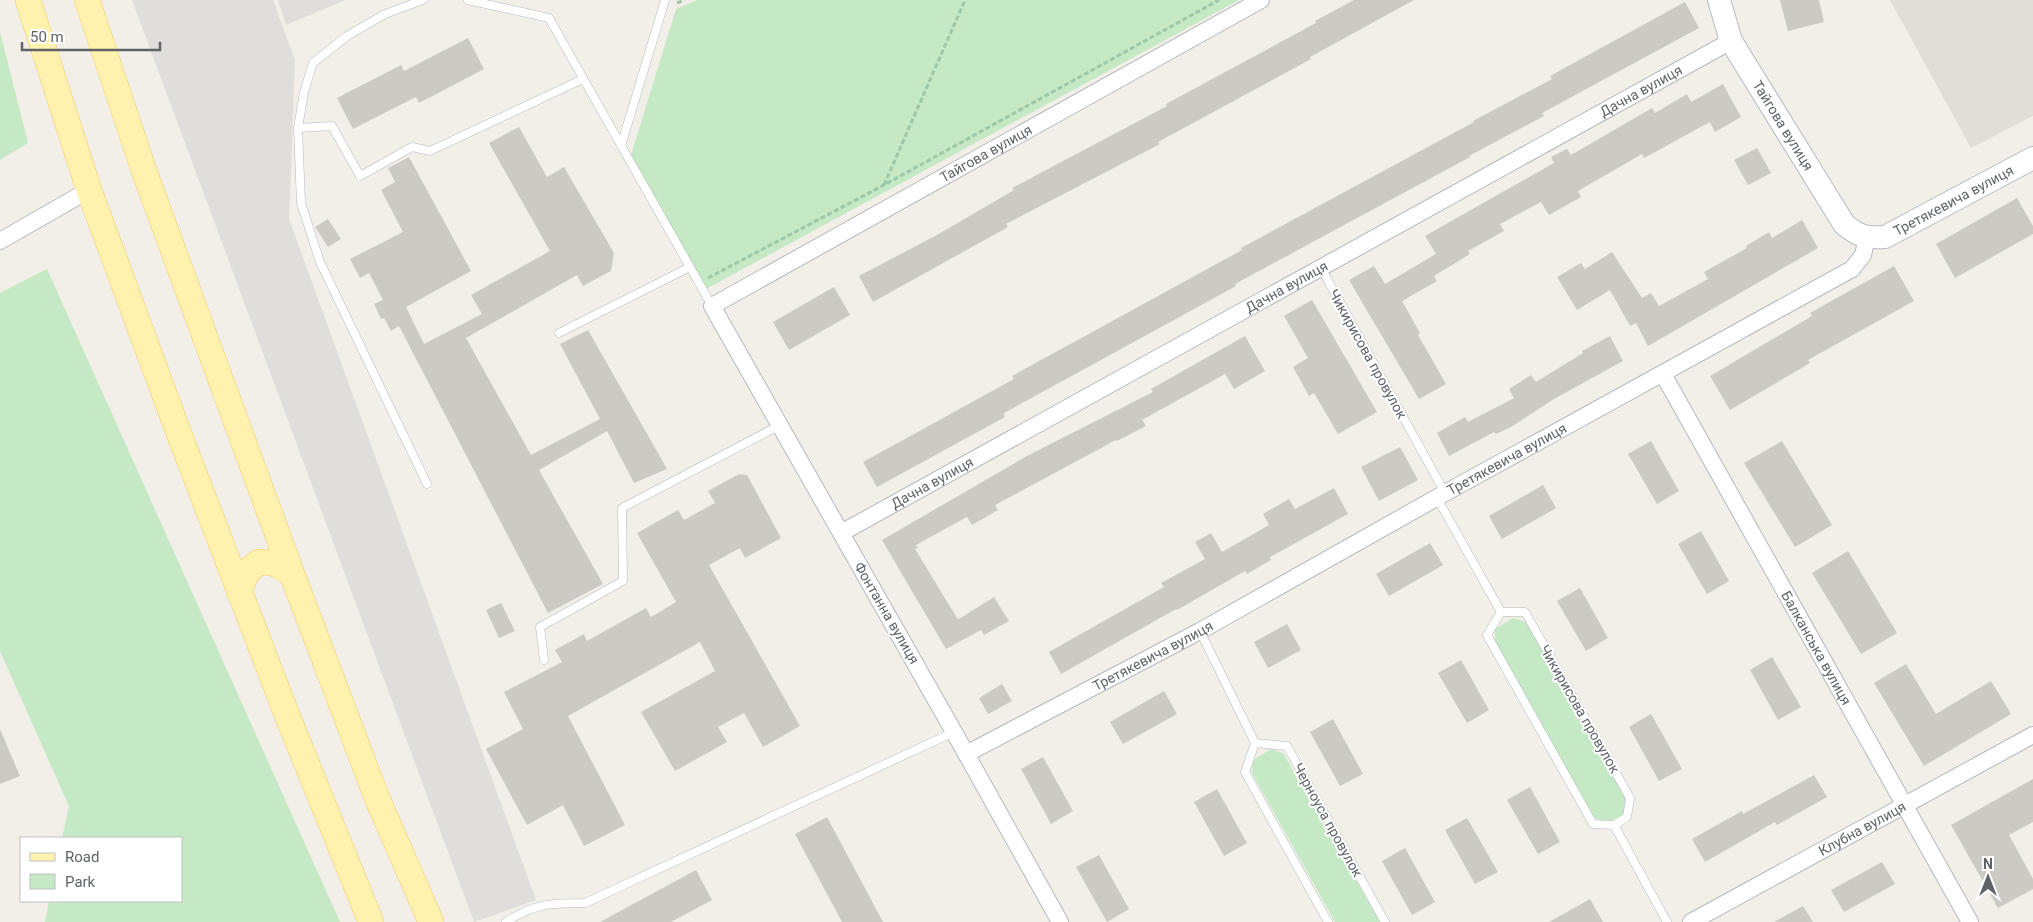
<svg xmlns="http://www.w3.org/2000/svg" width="2033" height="922" font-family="Roboto,sans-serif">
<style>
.industrial{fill:#e0deda}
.education{fill:#e1ded6}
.green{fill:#c5e8c5}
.building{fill:#cccac5}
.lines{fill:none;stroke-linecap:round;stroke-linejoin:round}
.lane-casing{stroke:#b5b8bc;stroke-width:9}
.street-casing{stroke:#b5b8bc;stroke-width:18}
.secondary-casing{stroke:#b6babf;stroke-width:24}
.primary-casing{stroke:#f2c960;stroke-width:26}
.path{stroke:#9cc7a9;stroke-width:3;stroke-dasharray:5 2.5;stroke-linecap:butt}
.lane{stroke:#fff;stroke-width:8}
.street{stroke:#fff;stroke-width:16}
.secondary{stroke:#fff;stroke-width:22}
.primary{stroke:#fff2af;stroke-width:25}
.labels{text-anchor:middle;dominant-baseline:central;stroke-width:4;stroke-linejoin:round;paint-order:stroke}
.street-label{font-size:14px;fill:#5f6368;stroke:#fff}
</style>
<rect width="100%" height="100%" fill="#f1efe8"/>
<path class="industrial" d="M 132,0 L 273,0 L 295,60 L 289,219 L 536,900 L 474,922 Z
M 278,0 L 346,0 L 286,25 Z"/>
<path class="education" d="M 1890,0 L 2033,0 L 2033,116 L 1971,148 Z"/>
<path class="green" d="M 698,0 L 1239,0 L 706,289 L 631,155 L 676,9 Z
M 0,32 L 28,143 L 0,160 Z
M 47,269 L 340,922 L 45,922 L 49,901 L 181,901 L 181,838 L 62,838 L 69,806 L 0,651 L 0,293 Z
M 1513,618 L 1526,622 L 1627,798 L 1624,814 L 1609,822 L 1593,818 L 1495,642 L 1495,629 Z
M 1271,749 L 1283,753 L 1380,922 L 1335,922 L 1252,773 L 1253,760 Z"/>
<path class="building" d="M 1354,0 L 1414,0 L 1310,57 L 1311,59 L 1158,142 L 1160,144 L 1006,224 L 1008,227 L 873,302 L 859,276 L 937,235 L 1014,190 L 1012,188 L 1167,106 L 1166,104 L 1316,23 L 1315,21 Z
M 1780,0 L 1819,0 L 1824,22 L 1788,31 Z
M 1685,2 L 1699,28 L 1542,113 L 1544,116 L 1469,156 L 1470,157 L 1235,284 L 1236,286 L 1004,413 L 1005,417 L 877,487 L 863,462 L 1014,379 L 1012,376 L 1242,250 L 1241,248 L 1474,122 L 1473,121 L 1552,79 L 1550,76 Z
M 468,38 L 484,69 L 419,103 L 416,97 L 353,129 L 337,98 L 401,65 L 404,71 Z
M 1723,84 L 1741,117 L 1715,132 L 1710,122 L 1644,158 L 1642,154 L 1578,191 L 1581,197 L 1549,215 L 1541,202 L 1500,224 L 1504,231 L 1468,251 L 1470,254 L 1434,276 L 1437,281 L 1402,301 L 1420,333 L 1418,335 L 1446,384 L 1419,399 L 1349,280 L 1374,266 L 1385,284 L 1436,254 L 1425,236 L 1554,163 L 1551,157 L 1567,149 L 1571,155 L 1652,108 L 1655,113 L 1687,94 L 1691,102 Z
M 519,127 L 547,177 L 564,167 L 614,253 L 611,271 L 583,286 L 577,275 L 466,338 L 531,455 L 600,419 L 560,344 L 588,330 L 667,469 L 634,483 L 607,431 L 539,470 L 603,584 L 548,613 L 399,326 L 391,331 L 384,318 L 381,319 L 374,304 L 383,300 L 369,273 L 360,278 L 350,259 L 403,232 L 381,190 L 395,182 L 388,168 L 409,157 L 471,271 L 406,307 L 424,344 L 482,314 L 471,295 L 550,251 L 489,143 Z
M 1757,148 L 1771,173 L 1748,185 L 1734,160 Z
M 2017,198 L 2033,226 L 2033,234 L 1955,278 L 1936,244 Z
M 328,219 L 341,239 L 328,247 L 315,227 Z
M 1802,220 L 1818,248 L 1648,346 L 1636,323 L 1630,326 L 1610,290 L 1577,310 L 1557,277 L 1581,263 L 1585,269 L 1612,252 L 1642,298 L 1651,293 L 1659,306 L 1708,279 L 1704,272 L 1747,248 L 1746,246 L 1769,232 L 1772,238 Z
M 1894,266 L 1914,301 L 1808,360 L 1810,363 L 1730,410 L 1710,376 L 1812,316 L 1810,313 Z
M 834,287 L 850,315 L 789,350 L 773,322 Z
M 1312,300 L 1377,412 L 1338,434 L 1314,393 L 1309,396 L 1293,367 L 1308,358 L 1284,316 Z
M 1245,336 L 1265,371 L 1234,389 L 1225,374 L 1142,420 L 1146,426 L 1117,441 L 1116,440 L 995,505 L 998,510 L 972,525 L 967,517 L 916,545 L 918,548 L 915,549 L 957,618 L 959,619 L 994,597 L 1009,621 L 984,635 L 981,630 L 946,649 L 882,540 L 1027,456 L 1153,392 L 1151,389 Z
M 1610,336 L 1623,361 L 1554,399 L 1511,427 L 1496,434 L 1494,432 L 1449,456 L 1437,433 L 1465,417 L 1468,422 L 1514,398 L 1509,389 L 1531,375 L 1536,382 L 1583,353 L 1582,351 Z
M 1651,441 L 1679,491 L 1657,504 L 1628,454 Z
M 1782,441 L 1832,525 L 1795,547 L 1744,463 Z
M 1400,447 L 1418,480 L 1379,501 L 1361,467 Z
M 739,474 L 747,475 L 781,538 L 745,558 L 740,548 L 709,565 L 800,726 L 763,747 L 744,713 L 718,727 L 727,742 L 675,771 L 641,712 L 715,671 L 700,642 L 568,716 L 625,825 L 584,846 L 563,805 L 527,825 L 486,749 L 523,729 L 504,692 L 562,662 L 555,650 L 584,634 L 587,641 L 646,608 L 651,617 L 676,602 L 637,533 L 678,510 L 684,520 L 715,503 L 708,491 Z
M 1543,485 L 1556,508 L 1502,539 L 1489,516 Z
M 1334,488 L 1348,514 L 1270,557 L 1271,560 L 1247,574 L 1245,571 L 1177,610 L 1176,609 L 1061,674 L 1049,652 L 1164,587 L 1161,583 L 1205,559 L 1195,542 L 1211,533 L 1222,552 L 1269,525 L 1263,514 L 1289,499 L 1295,509 Z
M 1701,531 L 1729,581 L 1707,594 L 1678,544 Z
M 1430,543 L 1443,565 L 1389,596 L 1376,574 Z
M 1848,551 L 1897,633 L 1861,654 L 1812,573 Z
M 1580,588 L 1608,638 L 1586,651 L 1557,601 Z
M 501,603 L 515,631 L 499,638 L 486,610 Z
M 1287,624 L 1301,650 L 1268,668 L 1254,642 Z
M 1772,657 L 1801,707 L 1778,720 L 1750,670 Z
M 1461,660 L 1489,710 L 1467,723 L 1438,673 Z
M 1906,664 L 1936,714 L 1991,681 L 2011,714 L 1924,766 L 1874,683 Z
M 1002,684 L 1012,701 L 988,714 L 979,698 Z
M 1164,691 L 1177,714 L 1123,744 L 1110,722 Z
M 1651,714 L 1682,769 L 1659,781 L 1629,727 Z
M 1333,719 L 1363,774 L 1340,786 L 1310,732 Z
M 0,729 L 20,776 L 0,784 Z
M 1043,757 L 1073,811 L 1051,824 L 1021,769 Z
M 1814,775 L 1827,797 L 1777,825 L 1775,822 L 1705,862 L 1692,839 L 1742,811 L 1743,814 Z
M 2033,779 L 2033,822 L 2009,835 L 2033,879 L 2033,889 L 1998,908 L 1951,825 Z
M 1530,787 L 1560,842 L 1538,854 L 1507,800 Z
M 1217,789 L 1247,843 L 1224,856 L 1194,802 Z
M 827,817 L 883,922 L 842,922 L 795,834 Z
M 1467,818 L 1498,872 L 1475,884 L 1445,830 Z
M 1405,848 L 1435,902 L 1412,915 L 1382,861 Z
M 1099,855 L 1129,909 L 1107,922 L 1076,867 Z
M 1882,862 L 1895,884 L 1844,912 L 1831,890 Z
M 696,870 L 712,900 L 671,922 L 600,922 Z
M 1590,899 L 1603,922 L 1549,922 Z
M 1803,906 L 1813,922 L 1774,922 Z"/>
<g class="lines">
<defs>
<path id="lane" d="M 423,0 L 385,14 L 347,36 L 313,63 L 304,92 L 298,128 L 301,203 L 320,262 L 427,484
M 468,0 L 549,18 L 712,306
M 298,128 L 332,126 L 360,176 L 412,147 L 430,151 L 583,79
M 621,146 L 665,0
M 1321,268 L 1445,493
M 559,333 L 690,267
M 1437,498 L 1501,612 L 1525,612 L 1630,798 L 1627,817 L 1614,825 L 1667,922
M 1501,612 L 1487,635 L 1593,824 L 1614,825
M 1200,631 L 1255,743 L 1287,746 L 1385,922
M 544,660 L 540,627 L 623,581 L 622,508 L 780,425
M 1255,743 L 1245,772 L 1328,922
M 506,922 C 535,903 552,903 585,903 L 954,732"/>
<g id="street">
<path d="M 0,241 L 89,190"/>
<path id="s1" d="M 1663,374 L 1970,922"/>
<path id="s2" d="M 841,533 L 1731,41"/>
<path id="s3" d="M 966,754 L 1200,631 L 1445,493 L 1852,269 L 1863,255 L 1867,238"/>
<path id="s4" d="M 1060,922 L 954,732 L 712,306 L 1261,0"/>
<path id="s5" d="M 1691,922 L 2033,735"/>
</g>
<g id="secondary">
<path id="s6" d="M 1719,0 L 1731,41 L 1844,224 C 1859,237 1866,238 1885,237 L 2033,158"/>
</g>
<path id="primary" d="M 28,0 L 89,190 L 178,431 L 287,715 L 371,922
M 87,0 L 143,168 L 292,574 L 377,798 L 431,922
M 239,592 L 247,572 L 259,562 L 274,563 L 292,574"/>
</defs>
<use href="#lane" class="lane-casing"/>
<use href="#street" class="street-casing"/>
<use href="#secondary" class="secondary-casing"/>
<use href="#primary" class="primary-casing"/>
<path class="path" d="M 677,3 L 684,0
M 884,185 L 965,0
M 708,278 L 884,185 L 1219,0"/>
<use href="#lane" class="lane"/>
<use href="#street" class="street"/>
<use href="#secondary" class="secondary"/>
<use href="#primary" class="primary"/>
</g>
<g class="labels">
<g class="street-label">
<text stroke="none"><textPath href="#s2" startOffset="914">Дачна вулиця</textPath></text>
<text stroke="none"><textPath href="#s6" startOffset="142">Тайгова вулиця</textPath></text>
<text stroke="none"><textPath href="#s4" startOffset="1021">Тайгова вулиця</textPath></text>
<text stroke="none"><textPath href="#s6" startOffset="380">Третякевича вулиця</textPath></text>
<text stroke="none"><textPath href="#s2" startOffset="509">Дачна вулиця</textPath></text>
<text transform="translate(1368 354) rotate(61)">Чикирисова провулок</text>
<text stroke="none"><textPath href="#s3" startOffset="616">Третякевича вулиця</textPath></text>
<text stroke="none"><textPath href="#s2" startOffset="104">Дачна вулиця</textPath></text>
<text transform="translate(887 613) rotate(60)">Фонтанна вулиця</text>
<text stroke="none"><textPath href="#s1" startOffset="314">Балканська вулиця</textPath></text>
<text stroke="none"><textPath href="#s3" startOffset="211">Третякевича вулиця</textPath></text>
<text transform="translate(1580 709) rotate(60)">Чикирисова провулок</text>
<text transform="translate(1328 820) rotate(61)">Черноуса провулок</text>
<text stroke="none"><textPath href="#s5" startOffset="195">Клубна вулиця</textPath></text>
</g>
</g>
<rect x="20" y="837" width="162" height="65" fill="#ffffff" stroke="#bfc1c3"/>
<rect x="30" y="853" width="25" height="8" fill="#fff2af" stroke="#bfc1c3"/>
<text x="65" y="862" font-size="15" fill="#5f6368">Road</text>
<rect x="30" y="874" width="25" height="15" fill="#c5e8c5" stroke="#bfc1c3"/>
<text x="65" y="887" font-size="15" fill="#5f6368">Park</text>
<g transform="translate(1988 877)" stroke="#ffffff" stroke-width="4" paint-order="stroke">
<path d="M0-4L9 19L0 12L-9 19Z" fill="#5f6368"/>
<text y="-8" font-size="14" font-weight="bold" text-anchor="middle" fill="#5f6368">N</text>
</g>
<path d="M22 42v8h138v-8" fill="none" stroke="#5f6368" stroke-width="2.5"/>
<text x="30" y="42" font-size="15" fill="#5f6368" stroke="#ffffff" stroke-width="4" paint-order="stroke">50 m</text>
</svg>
